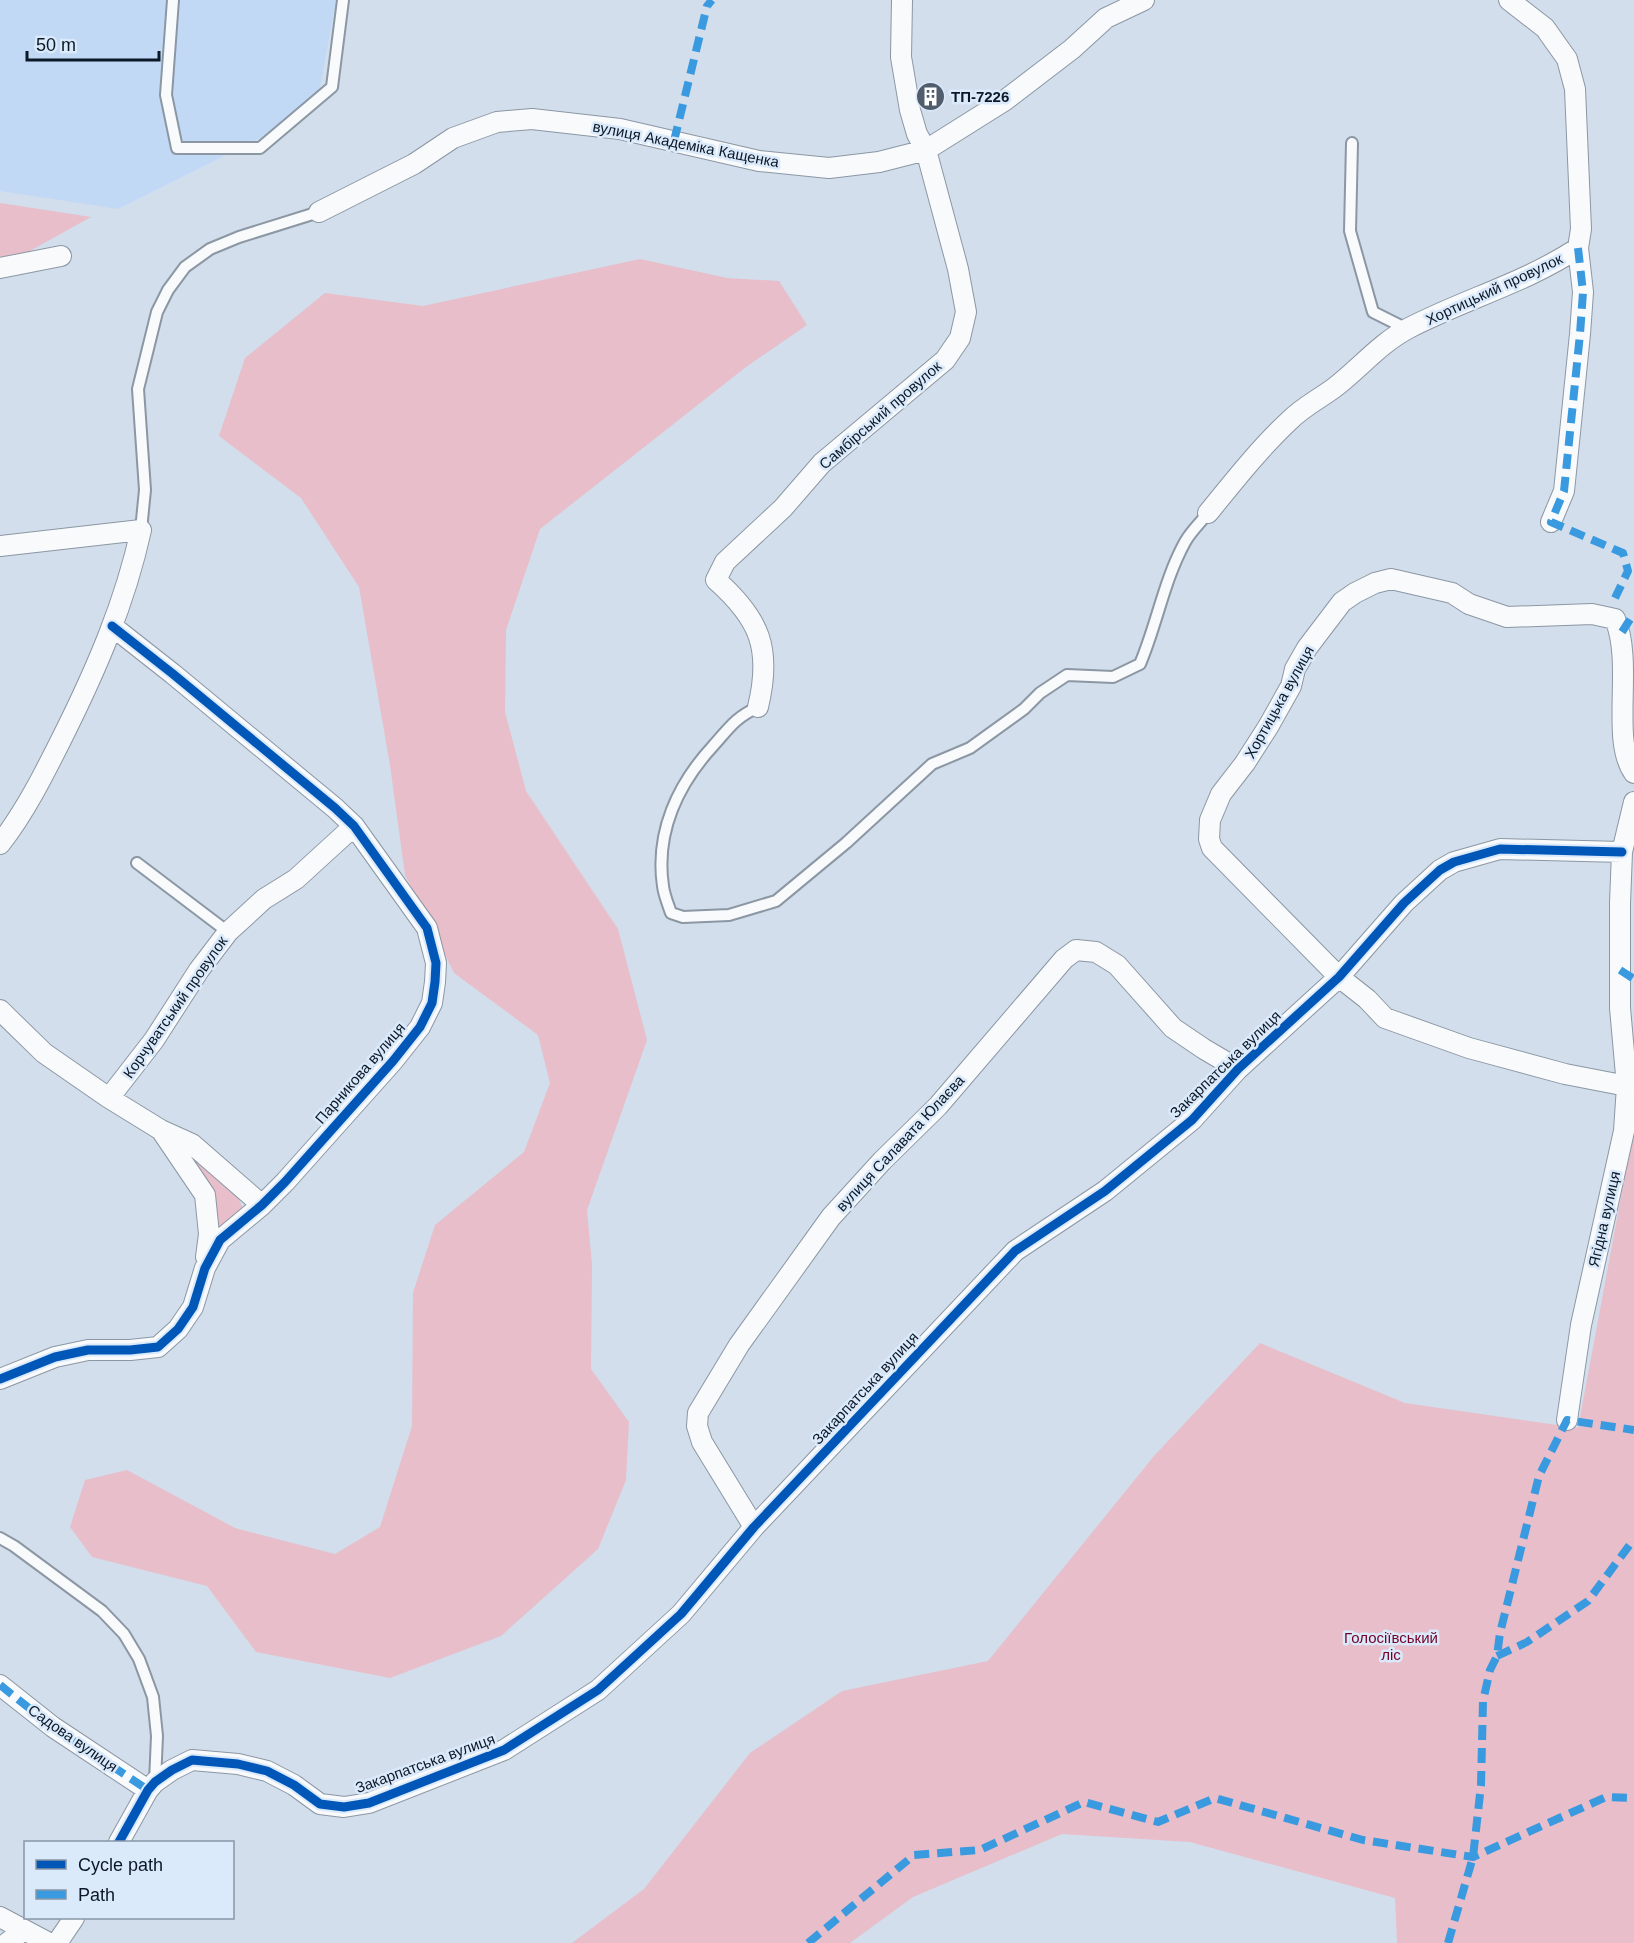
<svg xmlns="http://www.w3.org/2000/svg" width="1634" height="1943" font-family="Arial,sans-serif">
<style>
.built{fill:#c2d9f5}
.green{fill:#e7bec9}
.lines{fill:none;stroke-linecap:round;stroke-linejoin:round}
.lane-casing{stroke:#8c97a4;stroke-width:14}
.street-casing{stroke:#8c97a4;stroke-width:22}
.lane{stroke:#f8fafc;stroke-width:10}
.street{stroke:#f8fafc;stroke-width:20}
.quiet{stroke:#3a9ae0;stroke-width:8;stroke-dasharray:15 8;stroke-linecap:butt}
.cycleway-casing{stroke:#dbeafb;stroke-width:13}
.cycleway{stroke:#0057b8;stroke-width:9}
.labels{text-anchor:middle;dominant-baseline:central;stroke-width:5;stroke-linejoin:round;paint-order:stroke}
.poi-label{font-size:15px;font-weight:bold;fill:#0b1827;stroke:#dbeafb;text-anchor:start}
.street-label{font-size:15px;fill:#0b1827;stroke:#dbeafb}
.park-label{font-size:15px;fill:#740126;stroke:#dbeafb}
</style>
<rect width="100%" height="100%" fill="#d2deec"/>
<path class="built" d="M 0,0 L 336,0 L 316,110 L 118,209 L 0,191 Z"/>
<path class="green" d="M 0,203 L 91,217 L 28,252 L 0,258 Z
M 640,259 L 727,278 L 779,281 L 807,325 L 746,367 L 540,529 L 506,630 L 505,712 L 526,791 L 618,929 L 647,1040 L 587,1210 L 592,1265 L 591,1369 L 629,1422 L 626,1480 L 598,1549 L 501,1636 L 390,1678 L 256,1652 L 207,1586 L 92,1557 L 70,1527 L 85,1480 L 127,1470 L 235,1528 L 335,1554 L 380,1527 L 412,1426 L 413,1293 L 435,1225 L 524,1152 L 550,1083 L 538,1035 L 454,973 L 405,875 L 390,765 L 359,587 L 301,498 L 219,436 L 245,358 L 325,293 L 423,306 Z
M 1634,1095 L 1634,1943 L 1397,1943 L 1395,1898 L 1190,1842 L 1062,1834 L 913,1897 L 850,1943 L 572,1943 L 644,1889 L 750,1753 L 842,1691 L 988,1661 L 1154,1456 L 1260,1343 L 1405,1403 L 1578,1428 L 1632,1138 Z
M 186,1145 L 232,1184 L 245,1213 L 214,1243 L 213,1194 Z"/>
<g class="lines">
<defs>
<path id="lane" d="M 173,0 L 166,95 L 177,148 L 260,148 L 332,87 L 343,0
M 1352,143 L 1350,231 L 1373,312 L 1407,329
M 141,530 L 145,490 L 138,389 L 157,312 L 168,290 L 185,267 L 210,249 L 239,237 L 319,212
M 758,707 C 735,718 730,727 713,746 C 678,784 655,832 663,886 C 664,895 668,904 671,913 L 683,917 L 729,915 L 776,901 L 846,843 L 932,764 L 970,748 L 1024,709 L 1040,693 L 1067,675 L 1113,677 L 1140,664 C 1157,624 1164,580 1185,542 C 1191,531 1201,522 1208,513
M 137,863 L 228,932
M 0,1538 L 14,1546 L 102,1611 L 124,1634 L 139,1659 L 153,1697 L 157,1736 L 155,1782"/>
<path id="street" d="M 319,212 L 414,164 L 453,138 L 497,122 L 532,119 L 620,129 L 759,161 L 829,168 L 879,162 L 926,150 L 1004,101 L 1072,49 L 1106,18 L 1144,0
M 0,268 L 61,256
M 1208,513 C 1234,481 1260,448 1290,420 C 1303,407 1319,399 1334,388 C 1359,369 1380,343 1409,328 C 1465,299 1525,283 1578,248 L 1581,229 L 1575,89 L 1567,59 L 1545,28 L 1509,0
M 1551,522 L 1564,491 L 1580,334 L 1583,292 L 1578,248
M 0,546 L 141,530 C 125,603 96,670 62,738 C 44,774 25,812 0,844
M 758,707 C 772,649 760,619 716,580 L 725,562 L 783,508 L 822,463 L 945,360 L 960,338 L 966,312 L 958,269 L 926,150 L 917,134 L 910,110 L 901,57 L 902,0
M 0,1010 L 44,1053 L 109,1098 L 161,1130 L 192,1144 L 262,1205
M 1627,1086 L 1565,1074 L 1469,1048 L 1385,1018 L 1367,999 L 1339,977 L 1212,848 L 1209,839 L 1210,820 L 1221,794 L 1245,763 L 1268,727 L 1291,686 L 1295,669 L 1307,648 L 1342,602 L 1355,593 L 1375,583 L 1391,579 L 1452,593 L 1469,604 L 1507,617 L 1592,614 L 1615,619 C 1634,664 1610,739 1634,773
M 109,1098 L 154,1040 L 199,970 L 228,932 L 264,899 L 296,879 L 354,826
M 161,1130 L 205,1195 L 209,1234 L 206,1257
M 0,1379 L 55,1357 L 88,1350 L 130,1350 L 158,1347 L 178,1329 L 193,1307 L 205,1268 L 220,1240 L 262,1205 L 285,1182 L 393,1061 L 420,1027 L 432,1003 L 435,982 L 436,963 L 427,928 L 354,826 L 335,808 L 173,674 L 112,626
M 1567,1420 L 1581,1325 L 1624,1131 L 1627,1086 L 1620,1008 L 1620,903 L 1622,852 L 1634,802
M 754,1527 L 702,1442 L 697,1426 L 698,1413 L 739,1345 L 831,1217 L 882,1161 L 938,1106 L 1064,959 L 1076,950 L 1096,952 L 1117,965 L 1173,1028 L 1204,1049 L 1238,1069
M 0,1685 L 53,1727 L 148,1790
M 119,1842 L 148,1790 L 155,1782 L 172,1770 L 192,1760 L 238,1764 L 267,1771 L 294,1785 L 320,1804 L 344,1807 L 369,1803 L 504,1750 L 598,1690 L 681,1614 L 754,1527 L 1015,1251 L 1105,1191 L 1192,1120 L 1238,1069 L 1339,977 L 1404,903 L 1440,870 L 1454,862 L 1500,849 L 1622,852
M 0,1917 L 49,1943
M 7,1943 L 24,1930
M 57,1943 L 74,1918"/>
</defs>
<use href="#lane" class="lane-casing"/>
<use href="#street" class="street-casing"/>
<use href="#lane" class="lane"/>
<use href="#street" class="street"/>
<path class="quiet" d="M 674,141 L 707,6 L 712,0
M 1578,248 L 1583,292 L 1580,334 L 1564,491 L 1551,522 L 1623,553 L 1628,571 L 1615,598
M 1622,632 L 1634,613
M 1620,970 L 1634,979
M 1497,1656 L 1527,1642 L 1588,1601 L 1634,1539
M 0,1685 L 53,1727 L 148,1790
M 808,1943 L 914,1855 L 980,1850 L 1084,1802 L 1158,1822 L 1215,1798 L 1363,1840 L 1473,1857 L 1606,1797 L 1634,1798
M 1448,1943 L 1473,1857 L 1481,1785 L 1483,1701 L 1490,1670 L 1497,1656 L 1500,1633 L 1539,1476 L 1567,1420 L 1634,1430"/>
<defs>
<path id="cycleway" d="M 0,1379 L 55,1357 L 88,1350 L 130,1350 L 158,1347 L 178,1329 L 193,1307 L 205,1268 L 220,1240 L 262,1205 L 285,1182 L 393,1061 L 420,1027 L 432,1003 L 435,982 L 436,963 L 427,928 L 354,826 L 335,808 L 173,674 L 112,626
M 119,1842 L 148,1790 L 155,1782 L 172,1770 L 192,1760 L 238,1764 L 267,1771 L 294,1785 L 320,1804 L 344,1807 L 369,1803 L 504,1750 L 598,1690 L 681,1614 L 754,1527 L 1015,1251 L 1105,1191 L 1192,1120 L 1238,1069 L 1339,977 L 1404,903 L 1440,870 L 1454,862 L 1500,849 L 1622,852"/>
</defs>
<use href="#cycleway" class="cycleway-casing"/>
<use href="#cycleway" class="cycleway"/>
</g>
<defs>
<symbol id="building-disc" viewBox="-11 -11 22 22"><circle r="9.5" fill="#515d6c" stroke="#dbeafb"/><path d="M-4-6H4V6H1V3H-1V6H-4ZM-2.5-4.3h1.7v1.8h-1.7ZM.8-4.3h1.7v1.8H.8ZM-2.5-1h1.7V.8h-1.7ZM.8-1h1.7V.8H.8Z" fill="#fff"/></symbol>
</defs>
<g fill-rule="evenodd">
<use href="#building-disc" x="914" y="80" width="33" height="33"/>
</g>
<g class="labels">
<g class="poi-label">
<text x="951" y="96">ТП-7226</text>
</g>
<g class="street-label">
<text transform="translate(686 144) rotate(11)">вулиця Академіка Кащенка</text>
<text transform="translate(1494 289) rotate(-25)">Хортицький провулок</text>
<text transform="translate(880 415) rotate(-41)">Самбірський провулок</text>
<text transform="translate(1279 702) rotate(-61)">Хортицька вулиця</text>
<text transform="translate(175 1007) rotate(-55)">Корчуватський провулок</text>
<text transform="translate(1225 1064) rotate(-44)">Закарпатська вулиця</text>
<text transform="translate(360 1073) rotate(-49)">Парникова вулиця</text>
<text transform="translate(900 1143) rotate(-47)">вулиця Салавата Юлаєва</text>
<text transform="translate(1604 1219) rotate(-77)">Ягідна вулиця</text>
<text transform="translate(865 1388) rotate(-47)">Закарпатська вулиця</text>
<text transform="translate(73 1738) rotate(35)">Садова вулиця</text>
<text transform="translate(425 1763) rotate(-20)">Закарпатська вулиця</text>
</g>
<g class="park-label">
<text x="1391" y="1637">Голосіївський<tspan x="1391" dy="17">ліс</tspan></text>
</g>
</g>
<rect x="24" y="1841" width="210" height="78" fill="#dbeafb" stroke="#8896a6" stroke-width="1.5"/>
<rect x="36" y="1860" width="30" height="9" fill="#0057b8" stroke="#8896a6" stroke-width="1.5"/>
<text x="78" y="1871" font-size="18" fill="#0b1827">Cycle path</text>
<rect x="36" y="1890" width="30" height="9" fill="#3a9ae0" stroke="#8896a6" stroke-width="1.5"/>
<text x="78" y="1901" font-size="18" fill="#0b1827">Path</text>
<path d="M27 51v9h132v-9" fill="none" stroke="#0b1827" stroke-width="3"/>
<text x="36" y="51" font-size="18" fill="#0b1827" stroke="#dbeafb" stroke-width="4.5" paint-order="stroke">50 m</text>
</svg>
